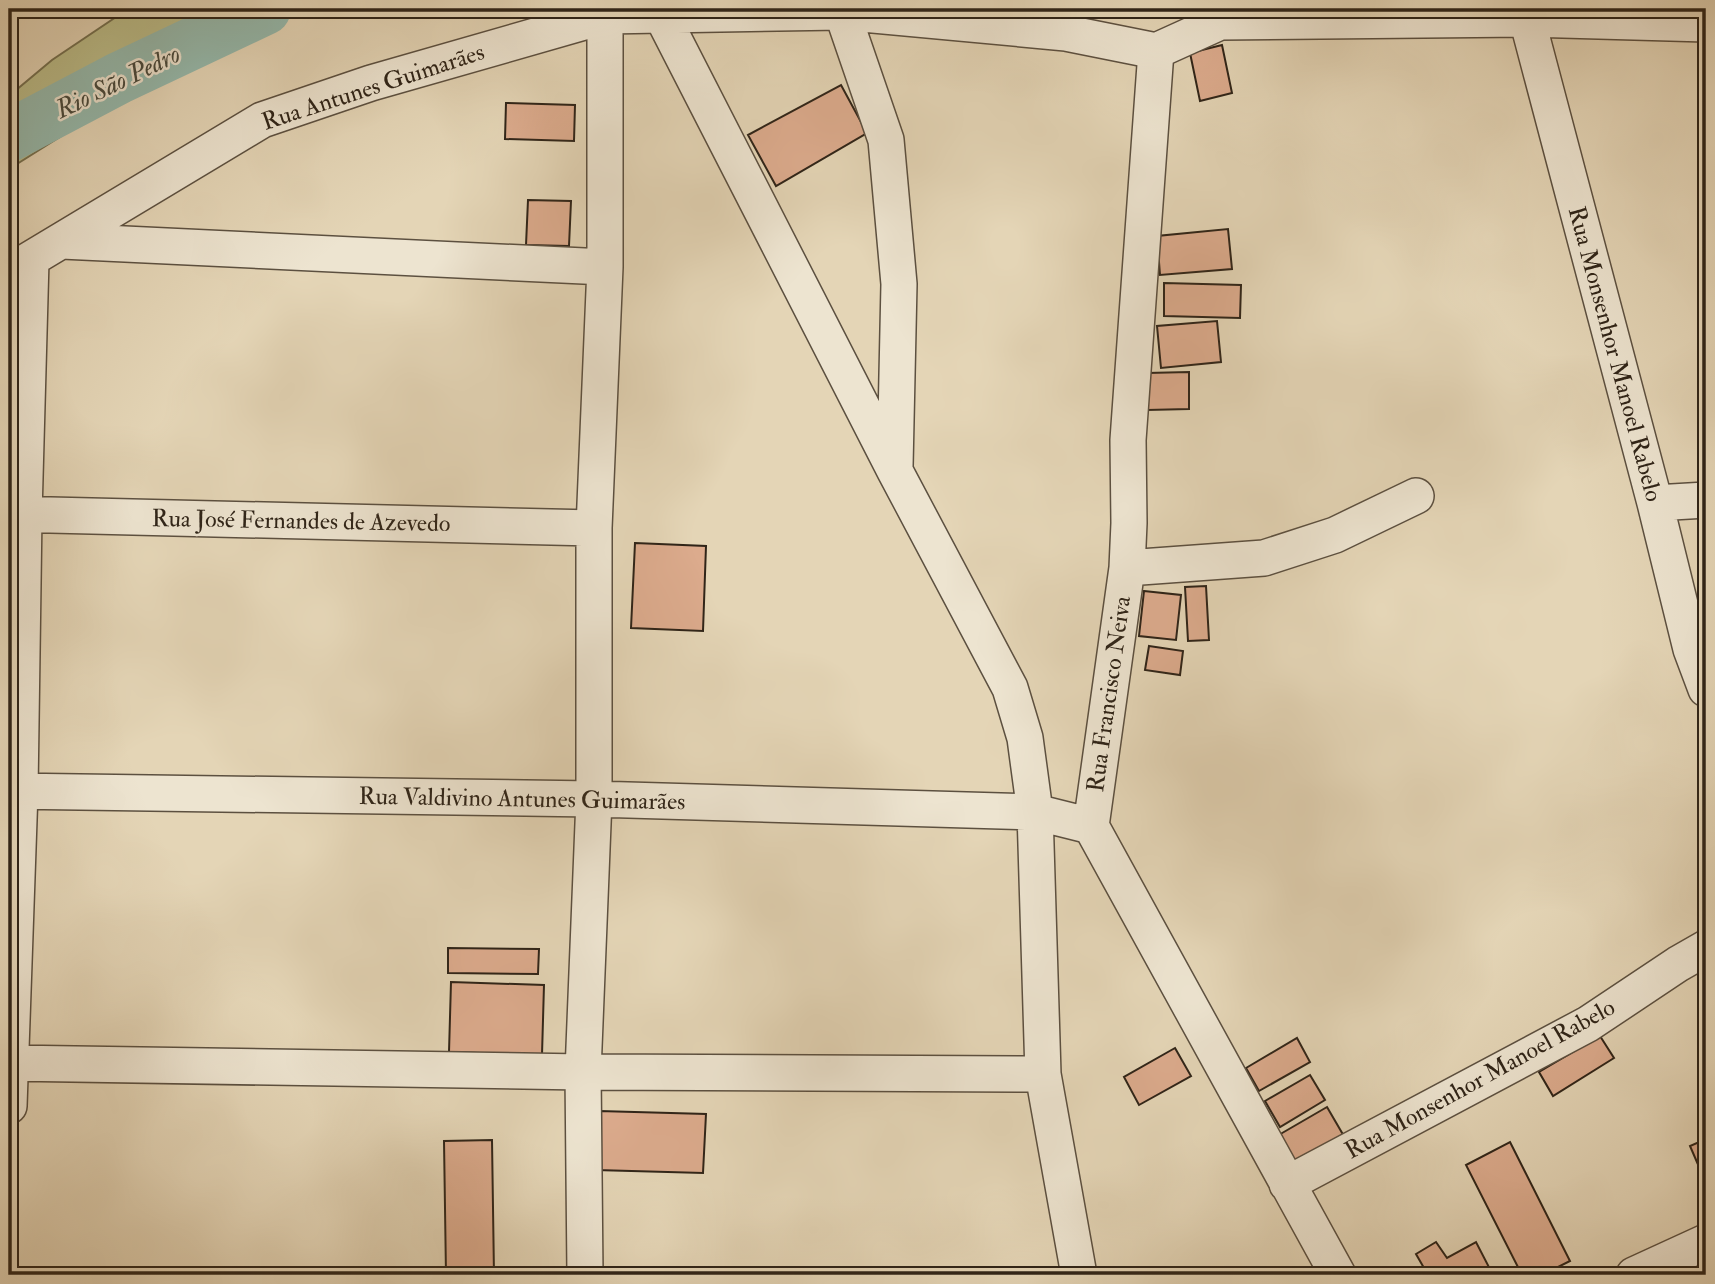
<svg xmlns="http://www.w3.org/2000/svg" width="1715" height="1284" font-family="'IM FELL Double Pica',serif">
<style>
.green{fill:#babc89;stroke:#747050;stroke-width:2}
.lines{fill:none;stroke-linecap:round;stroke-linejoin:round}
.river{stroke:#95b9ac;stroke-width:52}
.building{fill:#dcab8d;stroke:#2f2418;stroke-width:2}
.minor-casing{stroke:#5c5040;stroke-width:38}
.minor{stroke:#ede4d0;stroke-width:35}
.labels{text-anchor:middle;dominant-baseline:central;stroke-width:5;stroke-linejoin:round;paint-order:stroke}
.street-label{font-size:24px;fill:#2f2418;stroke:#ede4d0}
.water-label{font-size:26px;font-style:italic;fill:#48493d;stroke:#ede4d0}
</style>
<rect width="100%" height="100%" fill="#e4d5b6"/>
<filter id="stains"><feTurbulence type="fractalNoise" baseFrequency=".00286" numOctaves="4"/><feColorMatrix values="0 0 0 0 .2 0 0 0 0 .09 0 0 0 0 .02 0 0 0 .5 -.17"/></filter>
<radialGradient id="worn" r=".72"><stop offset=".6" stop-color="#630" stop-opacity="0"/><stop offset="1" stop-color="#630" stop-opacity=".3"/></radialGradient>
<path class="green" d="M 128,9 L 314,9 L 231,38 L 71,130 L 9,169 L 9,96 L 52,60 Z"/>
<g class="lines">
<path class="river" d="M 9,136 L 119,78 L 265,9"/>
</g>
<path class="building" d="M 1222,45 L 1232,93 L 1200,101 L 1190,53 Z
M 841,85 L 867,133 L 776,186 L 748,135 Z
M 506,103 L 575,105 L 574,141 L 505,139 Z
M 528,200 L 571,201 L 569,246 L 526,245 Z
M 1228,229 L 1232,269 L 1160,275 L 1157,236 Z
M 1164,283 L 1241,285 L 1240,318 L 1164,316 Z
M 1217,321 L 1221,362 L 1161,368 L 1157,326 Z
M 1189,372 L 1189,409 L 1147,410 L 1147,373 Z
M 635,543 L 706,546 L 703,631 L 631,628 Z
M 1206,586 L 1209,640 L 1188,641 L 1185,587 Z
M 1144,591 L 1181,595 L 1176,640 L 1139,636 Z
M 1149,646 L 1183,651 L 1180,675 L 1145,670 Z
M 448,948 L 539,949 L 538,974 L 448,973 Z
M 451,982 L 544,985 L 542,1055 L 449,1052 Z
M 1600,1036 L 1614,1058 L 1553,1096 L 1539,1072 Z
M 1297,1038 L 1310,1062 L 1259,1091 L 1246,1068 Z
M 1175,1048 L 1191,1076 L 1139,1105 L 1124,1077 Z
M 1310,1075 L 1325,1100 L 1280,1127 L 1265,1101 Z
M 1327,1107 L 1345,1138 L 1296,1168 L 1277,1136 Z
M 599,1111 L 706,1114 L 703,1173 L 596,1170 Z
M 1706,1139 L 1706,1183 L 1690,1146 Z
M 492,1140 L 494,1275 L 446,1275 L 444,1141 Z
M 1510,1142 L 1570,1261 L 1542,1275 L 1522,1275 L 1466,1165 Z
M 1436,1242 L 1447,1258 L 1476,1242 L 1493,1275 L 1451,1275 L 1449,1272 L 1444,1275 L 1428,1275 L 1416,1254 Z"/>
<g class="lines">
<defs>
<path id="minor" d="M 841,9 L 886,140 L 899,284 L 895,466
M 661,14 L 895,471 L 1010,688 L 1025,738 L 1035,812 L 1043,1074 L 1079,1275
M 1527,19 L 1655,503 L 1691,649 L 1706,689
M 1156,51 L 1128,440 L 1129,523 L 1127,568 L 1091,826 L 1338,1275
M 62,241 L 605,267
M 9,272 L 262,120 L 371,83 L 605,16 L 841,12 L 1066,33 L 1156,51 L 1220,22 L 1527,19 L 1706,24
M 1655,503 L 1706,500
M 9,514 L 594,528
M 1127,568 L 1264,558 L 1335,535 L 1416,496
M 9,791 L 594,799 L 1035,812 L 1091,826
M 9,1063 L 583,1072 L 1043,1074
M 9,1106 L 20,791 L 24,514 L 31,260
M 1287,1184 L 1588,1024 L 1678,964 L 1706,948
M 585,1275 L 583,1072 L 594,799 L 594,528 L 605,267 L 605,16
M 1634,1275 L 1706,1242"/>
</defs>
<use href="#minor" class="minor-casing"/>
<use href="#minor" class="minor"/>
</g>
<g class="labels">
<g class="street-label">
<text transform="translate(373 87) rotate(-18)">Rua Antunes Guimarães</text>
<text transform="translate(1615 354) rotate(75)">Rua Monsenhor Manoel Rabelo</text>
<text transform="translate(301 521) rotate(1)">Rua José Fernandes de Azevedo</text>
<text transform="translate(1109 694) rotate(-82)">Rua Francisco Neiva</text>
<text transform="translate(522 799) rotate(1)">Rua Valdivino Antunes Guimarães</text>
<text transform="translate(1480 1079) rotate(-29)">Rua Monsenhor Manoel Rabelo</text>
</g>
<g class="water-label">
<text transform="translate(118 82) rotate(-26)">Rio São Pedro</text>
</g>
</g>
<rect width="1715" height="1284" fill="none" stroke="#e4d5b6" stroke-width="35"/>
<rect x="10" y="10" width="1694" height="1263" fill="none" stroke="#2f2418" stroke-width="3.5"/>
<rect x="18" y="18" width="1680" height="1249" fill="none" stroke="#2f2418" stroke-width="2"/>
<rect width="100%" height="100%" filter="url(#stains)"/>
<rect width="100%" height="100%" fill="url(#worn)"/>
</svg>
